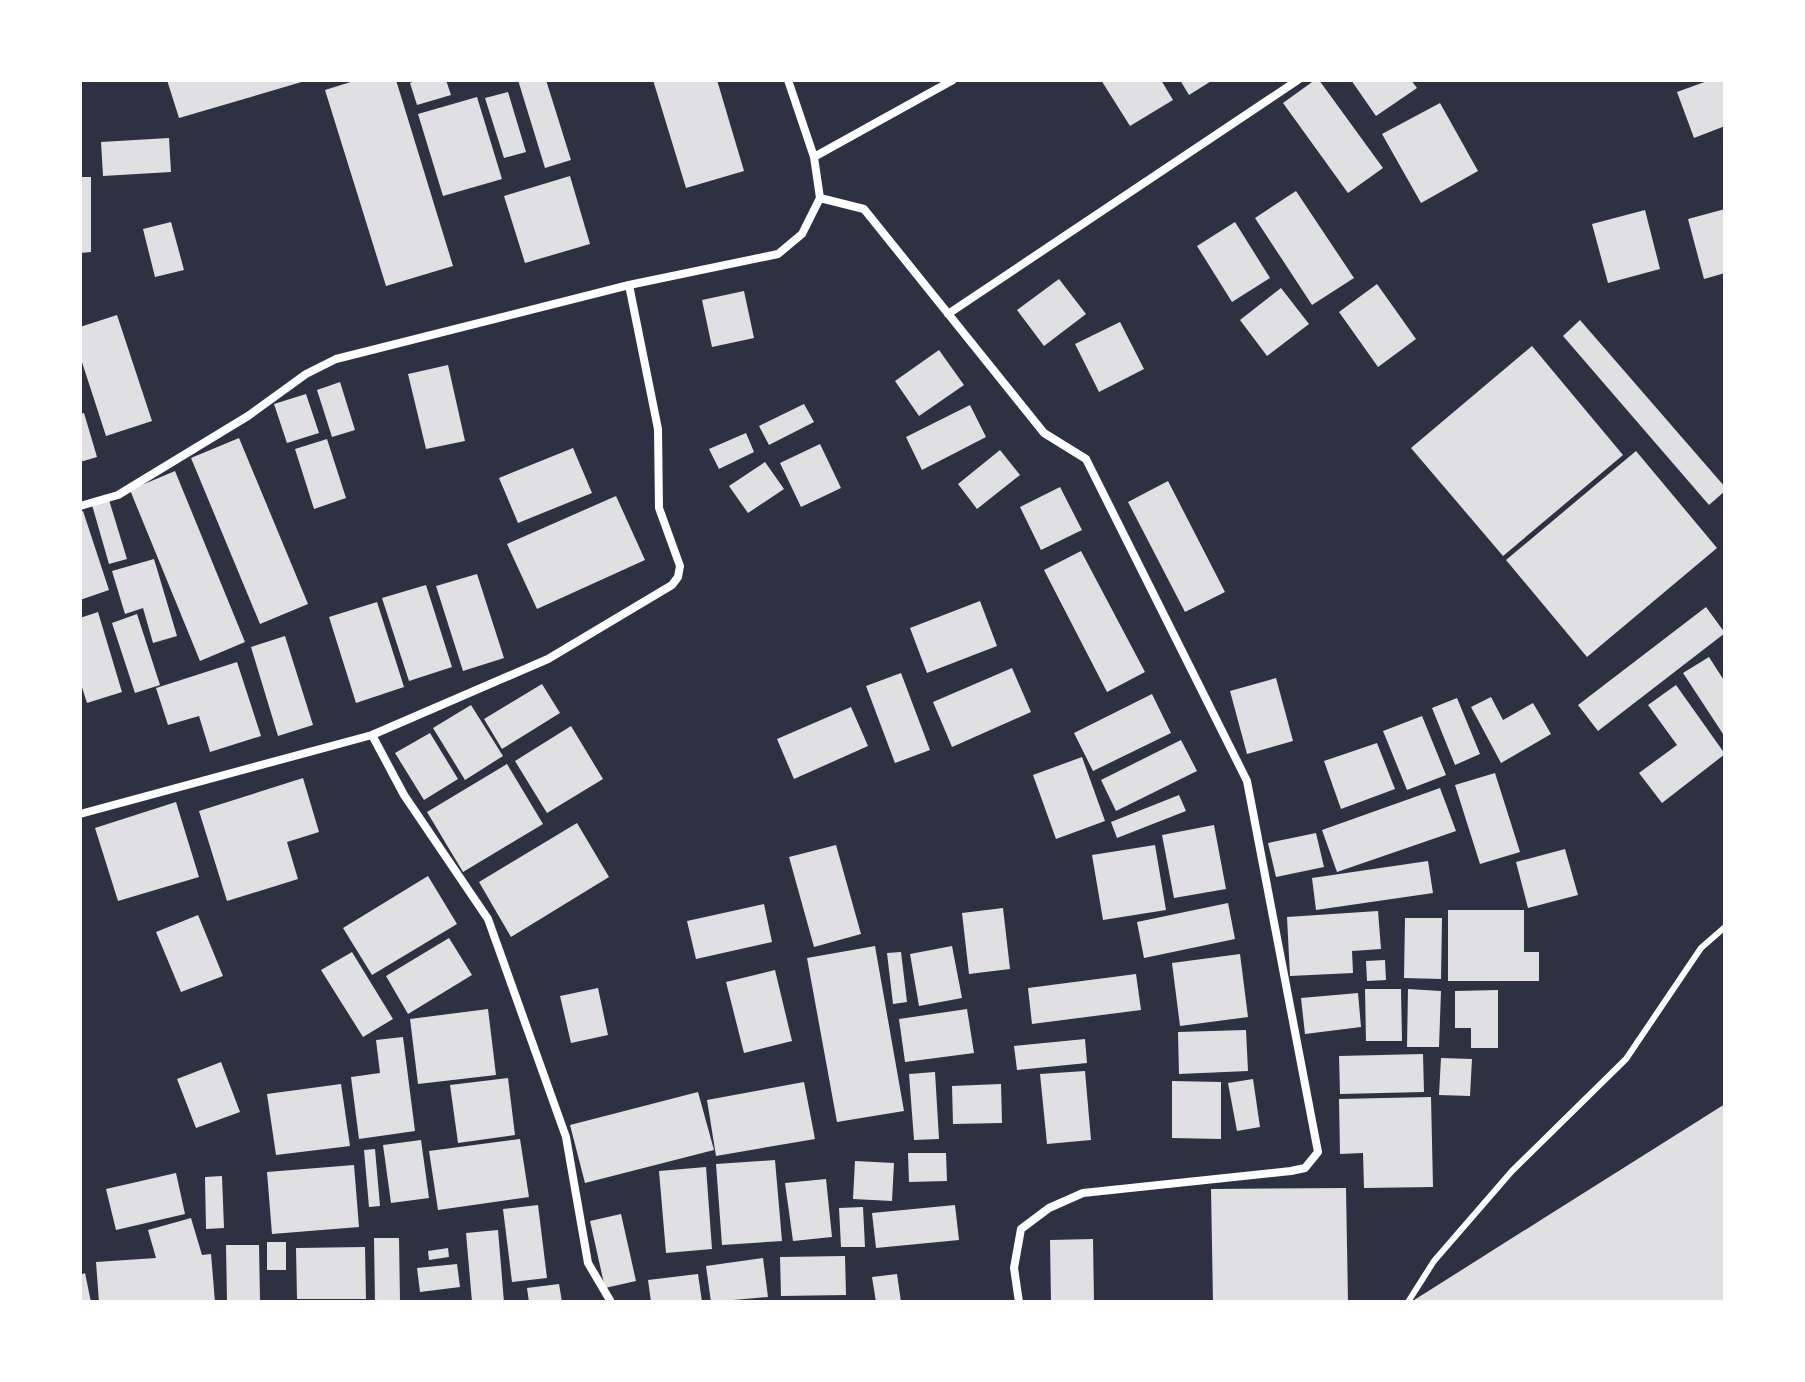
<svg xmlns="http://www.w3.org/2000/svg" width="1805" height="1382" font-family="'PT Sans',sans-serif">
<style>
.building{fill:#e0e0e3}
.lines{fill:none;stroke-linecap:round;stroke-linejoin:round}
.service{stroke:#fff;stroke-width:6}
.minor{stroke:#fff;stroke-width:8}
</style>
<rect width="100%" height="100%" fill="#2d3142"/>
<path class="building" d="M 167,80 L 304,80 L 305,81 L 179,118 Z
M 357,80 L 396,80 L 453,266 L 386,286 L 325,90 Z
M 418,80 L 446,80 L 451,95 L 417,105 L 410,83 Z
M 518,80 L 546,80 L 571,160 L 545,168 Z
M 653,80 L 717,80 L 744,171 L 686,188 Z
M 1101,80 L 1161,80 L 1173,100 L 1130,126 Z
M 1180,80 L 1213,80 L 1189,95 Z
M 1315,80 L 1319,80 L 1383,168 L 1348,193 L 1283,103 Z
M 1351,80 L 1411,80 L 1417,88 L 1376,116 Z
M 1710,80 L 1725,80 L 1725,126 L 1694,138 L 1677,92 Z
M 508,92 L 526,152 L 504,158 L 485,98 Z
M 477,97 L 502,179 L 443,196 L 418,114 Z
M 1440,103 L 1478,171 L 1421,203 L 1382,134 Z
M 169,138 L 171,172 L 103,176 L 101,142 Z
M 570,176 L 590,244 L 525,263 L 504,196 Z
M 80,177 L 91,177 L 91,252 L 80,253 Z
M 1296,191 L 1354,278 L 1312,305 L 1255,218 Z
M 1725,209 L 1725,273 L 1704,279 L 1688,219 Z
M 1645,210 L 1660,269 L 1608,283 L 1592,224 Z
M 171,222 L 184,270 L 155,277 L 143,229 Z
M 1235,222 L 1270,278 L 1232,302 L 1197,246 Z
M 1059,279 L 1086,314 L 1044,346 L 1017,310 Z
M 1377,284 L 1416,339 L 1378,367 L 1339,312 Z
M 1281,288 L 1309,324 L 1267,356 L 1240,320 Z
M 744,291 L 754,338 L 712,347 L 702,300 Z
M 117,315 L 152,421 L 106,436 L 80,356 L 80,327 Z
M 1580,320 L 1725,487 L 1725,491 L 1709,505 L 1563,336 Z
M 1120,322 L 1144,369 L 1099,392 L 1075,344 Z
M 1532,346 L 1623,455 L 1503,556 L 1411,448 Z
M 939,350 L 964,385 L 919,416 L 895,381 Z
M 448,365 L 465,441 L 426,449 L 408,374 Z
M 340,382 L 355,430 L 332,437 L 317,390 Z
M 306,394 L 319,433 L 287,443 L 274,404 Z
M 804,404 L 814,422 L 769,445 L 759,426 Z
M 970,405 L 986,437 L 922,470 L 906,437 Z
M 84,413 L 97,457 L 80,462 L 80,414 Z
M 746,433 L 754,452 L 719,469 L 709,449 Z
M 239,438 L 308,604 L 260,624 L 191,458 Z
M 327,439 L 346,498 L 314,509 L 295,449 Z
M 820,444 L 841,488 L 801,507 L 780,463 Z
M 573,448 L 592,493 L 518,523 L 499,478 Z
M 1000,450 L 1020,475 L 977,509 L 958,484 Z
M 1636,451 L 1717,548 L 1587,657 L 1506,560 Z
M 765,462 L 784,489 L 748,513 L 729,486 Z
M 175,471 L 245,642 L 200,661 L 130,490 Z
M 1168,481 L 1225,592 L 1185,612 L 1128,502 Z
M 1060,487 L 1082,530 L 1041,550 L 1020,507 Z
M 616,496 L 645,560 L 537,609 L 507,544 Z
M 109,500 L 127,559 L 109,564 L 92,505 Z
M 83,511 L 109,590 L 80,600 L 80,512 Z
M 1081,551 L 1145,672 L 1107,692 L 1044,570 Z
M 154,559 L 177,636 L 153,643 L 143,608 L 125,614 L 112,571 Z
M 477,574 L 504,658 L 463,671 L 436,586 Z
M 426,585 L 452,667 L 409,681 L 382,598 Z
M 980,601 L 997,646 L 927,673 L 910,628 Z
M 377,602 L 404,687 L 356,703 L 329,617 Z
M 1706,607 L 1725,633 L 1598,731 L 1578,705 Z
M 98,612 L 122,692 L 87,703 L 80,681 L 80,618 Z
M 137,614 L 160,685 L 135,693 L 112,623 Z
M 285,636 L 313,725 L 278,736 L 251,647 Z
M 1709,657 L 1725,682 L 1725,737 L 1683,673 Z
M 237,662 L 261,736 L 210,752 L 199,716 L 168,725 L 156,688 Z
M 1012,668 L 1031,712 L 952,747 L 933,702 Z
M 901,673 L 930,750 L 895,763 L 866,686 Z
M 1276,678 L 1293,741 L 1247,754 L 1230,691 Z
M 542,684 L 560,713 L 502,749 L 484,719 Z
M 1676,685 L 1725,754 L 1662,803 L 1639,773 L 1677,745 L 1648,705 Z
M 1152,694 L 1171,733 L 1093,771 L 1074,733 Z
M 1491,697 L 1503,720 L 1533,703 L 1551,734 L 1501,763 L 1471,707 Z
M 1457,698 L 1480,754 L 1455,765 L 1432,708 Z
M 471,705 L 503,756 L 465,780 L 433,728 Z
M 851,707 L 868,746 L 794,779 L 777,739 Z
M 1422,716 L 1446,775 L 1407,790 L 1383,731 Z
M 571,726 L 603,779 L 547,813 L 515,761 Z
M 430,733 L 458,779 L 424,800 L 395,753 Z
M 1181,740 L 1197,771 L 1116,811 L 1101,780 Z
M 1377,743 L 1395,789 L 1341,809 L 1324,761 Z
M 1082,757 L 1105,821 L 1056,839 L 1033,775 Z
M 507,764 L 543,824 L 463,872 L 427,812 Z
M 1495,773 L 1520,852 L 1480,864 L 1455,785 Z
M 303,778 L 319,832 L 287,842 L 298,879 L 227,901 L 199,811 Z
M 1440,788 L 1456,831 L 1337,872 L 1322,830 Z
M 1179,795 L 1186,811 L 1117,838 L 1111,822 Z
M 176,802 L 199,877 L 118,901 L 95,828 Z
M 577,823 L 609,877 L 511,937 L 479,882 Z
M 1214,825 L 1226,889 L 1174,898 L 1162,835 Z
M 1316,833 L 1324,867 L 1276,877 L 1268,843 Z
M 836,845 L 861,934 L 814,947 L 789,857 Z
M 1155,845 L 1166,910 L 1103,920 L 1092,855 Z
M 1565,849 L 1578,895 L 1528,908 L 1516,862 Z
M 1428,861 L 1433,893 L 1316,910 L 1312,878 Z
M 428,876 L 457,924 L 372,975 L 343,928 Z
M 1228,903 L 1235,939 L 1144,958 L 1137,922 Z
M 764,904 L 772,942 L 696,959 L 687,921 Z
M 1003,908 L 1010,969 L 969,974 L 962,913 Z
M 1448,910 L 1524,910 L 1524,952 L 1539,952 L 1539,981 L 1448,981 Z
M 1378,911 L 1381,949 L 1352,951 L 1353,973 L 1290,976 L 1287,917 Z
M 198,915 L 223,976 L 181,992 L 156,932 Z
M 1405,918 L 1442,918 L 1441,979 L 1404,978 Z
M 449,938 L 472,975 L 408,1014 L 386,976 Z
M 875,946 L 904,1111 L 837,1122 L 807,958 Z
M 952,946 L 962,998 L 919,1006 L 910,954 Z
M 352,952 L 393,1019 L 363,1037 L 321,970 Z
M 901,952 L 907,1002 L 893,1004 L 887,953 Z
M 1240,954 L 1248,1017 L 1180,1026 L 1172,963 Z
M 1385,960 L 1386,980 L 1367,981 L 1366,961 Z
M 775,970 L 792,1041 L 744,1053 L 726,982 Z
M 1136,974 L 1141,1010 L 1032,1024 L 1028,988 Z
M 598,988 L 608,1035 L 571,1043 L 560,996 Z
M 1365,989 L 1401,989 L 1402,1041 L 1366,1041 Z
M 1408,989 L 1441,991 L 1439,1047 L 1407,1047 Z
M 1498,990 L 1498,1048 L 1471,1048 L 1471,1028 L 1455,1028 L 1455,991 Z
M 1358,993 L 1361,1027 L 1305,1034 L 1301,998 Z
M 488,1009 L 496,1075 L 418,1084 L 410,1019 Z
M 967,1009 L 974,1053 L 905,1062 L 899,1019 Z
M 1246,1030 L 1248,1071 L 1179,1074 L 1178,1032 Z
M 403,1037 L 415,1131 L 359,1139 L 351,1077 L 380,1073 L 376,1040 Z
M 1085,1039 L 1087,1063 L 1017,1070 L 1014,1046 Z
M 1423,1054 L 1424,1092 L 1340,1094 L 1339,1056 Z
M 1441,1058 L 1472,1059 L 1470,1096 L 1439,1095 Z
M 221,1062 L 240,1112 L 196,1128 L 177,1079 Z
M 1085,1071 L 1091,1140 L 1047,1144 L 1040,1074 Z
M 935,1072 L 939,1139 L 914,1140 L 909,1074 Z
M 508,1078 L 515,1135 L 458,1143 L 450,1085 Z
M 1253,1079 L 1260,1127 L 1237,1131 L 1228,1083 Z
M 1172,1081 L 1221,1082 L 1221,1139 L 1172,1138 Z
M 804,1082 L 815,1139 L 716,1156 L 707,1100 Z
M 341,1084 L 350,1146 L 276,1155 L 267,1094 Z
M 1001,1084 L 1002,1123 L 953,1124 L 952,1086 Z
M 698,1092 L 714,1150 L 585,1183 L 570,1125 Z
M 1431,1097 L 1433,1187 L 1364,1188 L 1363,1153 L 1340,1154 L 1339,1099 Z
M 1725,1104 L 1725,1302 L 1411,1302 L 1544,1218 Z
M 520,1139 L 529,1197 L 438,1210 L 429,1151 Z
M 421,1140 L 429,1198 L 391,1203 L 383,1145 Z
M 375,1149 L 380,1206 L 369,1207 L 364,1150 Z
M 908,1153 L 946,1153 L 947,1181 L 909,1182 Z
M 775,1160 L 782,1241 L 722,1245 L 716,1164 Z
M 855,1161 L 894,1163 L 892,1201 L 853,1199 Z
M 354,1165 L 359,1227 L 272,1234 L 267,1172 Z
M 706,1167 L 712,1249 L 666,1253 L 659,1171 Z
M 176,1173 L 185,1214 L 116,1230 L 106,1189 Z
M 222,1176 L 224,1228 L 206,1229 L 205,1177 Z
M 826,1179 L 832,1237 L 793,1241 L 785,1183 Z
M 1346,1188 L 1348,1302 L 1213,1302 L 1211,1189 Z
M 538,1205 L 547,1278 L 512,1282 L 503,1209 Z
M 955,1205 L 959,1240 L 876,1248 L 872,1213 Z
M 863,1207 L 865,1247 L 841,1247 L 839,1208 Z
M 621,1214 L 636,1281 L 605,1288 L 590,1221 Z
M 191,1218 L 202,1255 L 211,1254 L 215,1302 L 99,1302 L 96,1262 L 156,1258 L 148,1230 Z
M 498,1230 L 504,1302 L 472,1302 L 466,1233 Z
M 374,1238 L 399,1238 L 400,1302 L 375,1302 Z
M 1093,1239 L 1094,1302 L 1051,1302 L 1050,1240 Z
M 267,1242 L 286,1242 L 286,1270 L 267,1270 Z
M 226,1245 L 259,1245 L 260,1300 L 227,1301 Z
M 365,1247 L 366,1299 L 297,1299 L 296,1248 Z
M 448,1248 L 449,1257 L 429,1260 L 428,1251 Z
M 845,1256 L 846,1295 L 781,1296 L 780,1257 Z
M 763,1258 L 768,1297 L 711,1302 L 706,1266 Z
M 457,1264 L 460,1287 L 420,1292 L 417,1268 Z
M 85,1273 L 91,1302 L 80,1302 L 80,1275 Z
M 698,1274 L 702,1302 L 651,1302 L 648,1280 Z
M 897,1274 L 901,1302 L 876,1302 L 872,1277 Z
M 559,1284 L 562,1302 L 529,1302 L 527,1288 Z"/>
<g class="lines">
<path class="service" d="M 1408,1302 L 1434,1261 L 1512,1171 L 1626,1059 L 1701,948 L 1725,927"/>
<path class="minor" d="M 814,157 L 953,80
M 820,198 L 864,209 L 1044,433 L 1086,459 L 1247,781 L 1318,1152 L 1305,1168 L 1291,1171 L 1083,1193 L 1049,1208 L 1021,1229 L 1014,1268 L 1019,1302
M 948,314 L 1298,80
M 80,506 L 118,495 L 248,416 L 306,374 L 336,359 L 629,285 L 778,254 L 802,234 L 820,198 L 814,157 L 788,80
M 372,735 L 404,795 L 488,919 L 566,1137 L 588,1263 L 611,1302
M 80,814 L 372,735 L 548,659 L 672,585 L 678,577 L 680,566 L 659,508 L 658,429 L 629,285"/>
</g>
<rect width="1805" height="1382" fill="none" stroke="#ffffff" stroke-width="164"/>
</svg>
